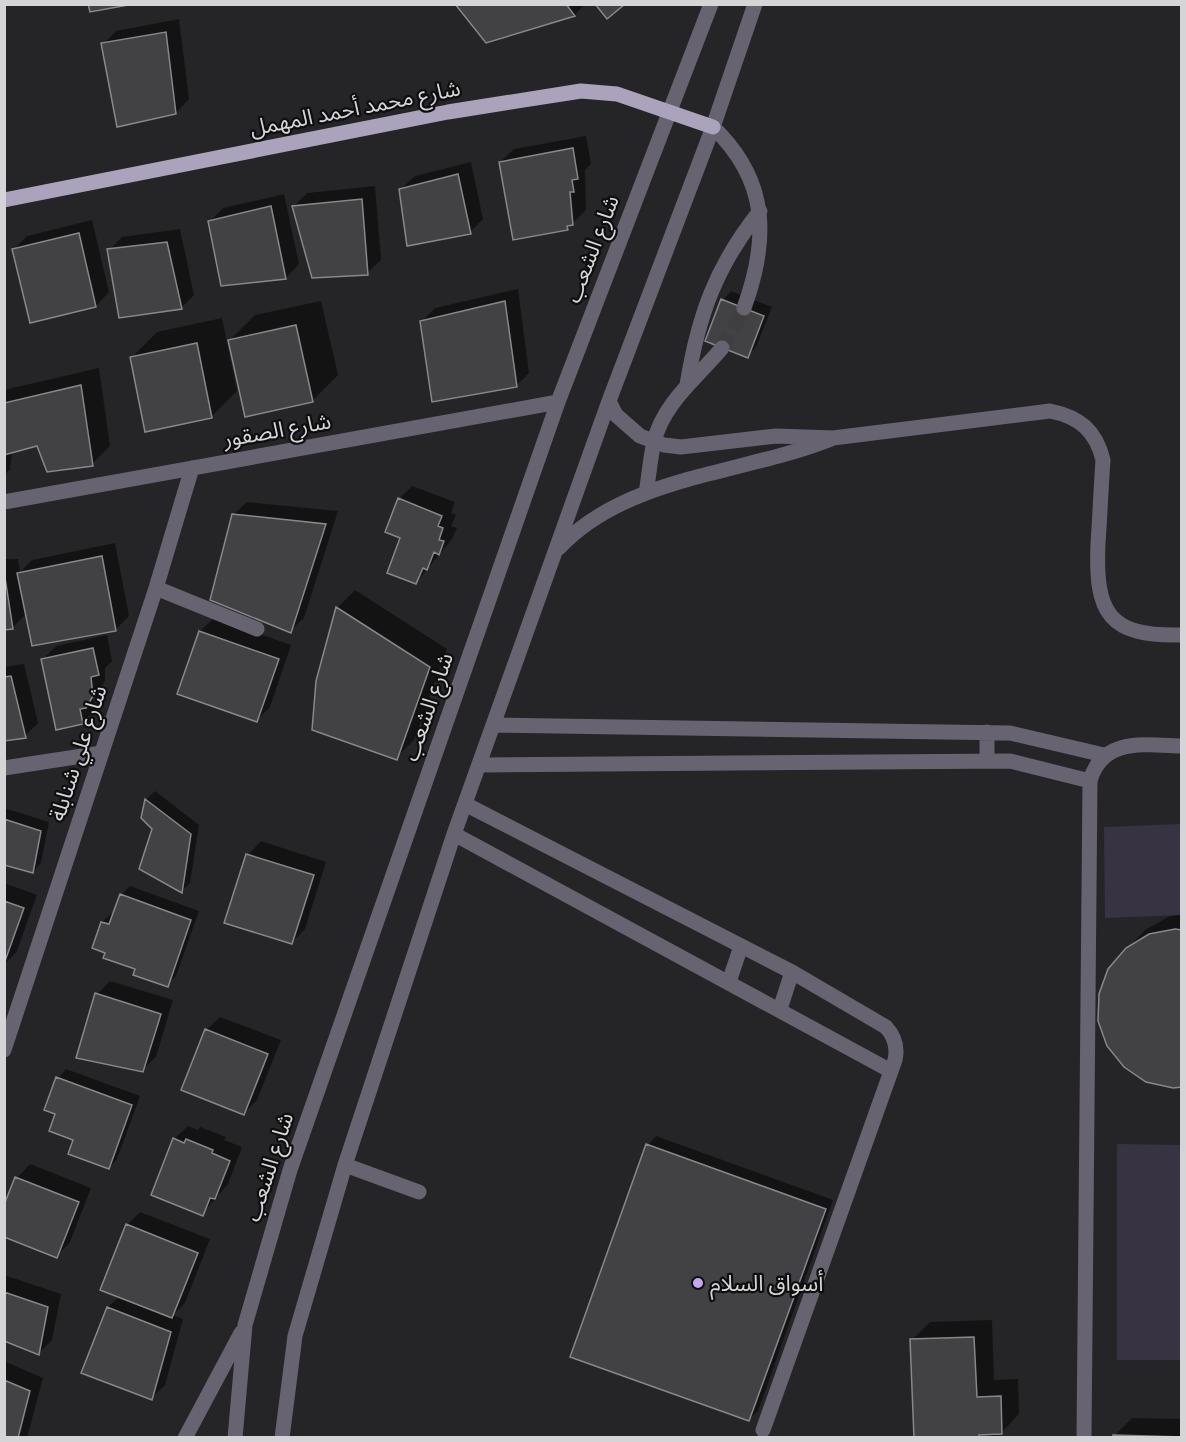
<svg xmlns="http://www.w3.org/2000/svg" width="1186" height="1442" font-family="Cabin,'Noto Sans Arabic',sans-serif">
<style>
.green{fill:#383342}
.shadow{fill:#0007}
.building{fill:#424144;stroke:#88878b;stroke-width:1.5}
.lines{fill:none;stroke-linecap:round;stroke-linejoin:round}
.minor-tunnel{stroke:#3f3e41;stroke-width:15;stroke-dasharray:15 8;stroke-linecap:butt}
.minor{stroke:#686370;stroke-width:15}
.major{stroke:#aba2bc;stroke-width:15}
.poi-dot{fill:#c3a7f2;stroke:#0e0e0f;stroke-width:2}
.labels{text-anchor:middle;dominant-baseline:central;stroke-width:4.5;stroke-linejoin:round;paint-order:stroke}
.street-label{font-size:22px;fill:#d5d4d6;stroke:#0e0e0f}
.poi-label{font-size:22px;fill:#d5d4d6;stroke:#0e0e0f;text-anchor:start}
</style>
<rect width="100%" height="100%" fill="#252427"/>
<path class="green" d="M 1181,824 L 1181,915 L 1105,918 L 1104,827 Z
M 1117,1144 L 1181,1145 L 1181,1360 L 1117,1360 Z"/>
<path class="shadow" d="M 457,4 L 585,4 L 575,15 L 486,41 Z
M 179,19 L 189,99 L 176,113 L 103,44 L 116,31 Z
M 586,136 L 591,164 L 585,170 L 586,210 L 567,229 L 500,162 L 514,149 Z
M 471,162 L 483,219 L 470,232 L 401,189 L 415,176 Z
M 375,186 L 381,260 L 367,273 L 294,206 L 307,193 Z
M 284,194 L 299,264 L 286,278 L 210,221 L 223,208 Z
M 92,220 L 109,292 L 96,306 L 31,321 L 14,249 L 27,236 Z
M 180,229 L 194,295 L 181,308 L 109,250 L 122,237 Z
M 518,289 L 529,373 L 516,386 L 422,321 L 435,308 Z
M 731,291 L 772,307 L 756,347 L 747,356 L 723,300 Z
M 321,301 L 338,375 L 313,400 L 246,415 L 230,340 L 255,315 Z
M 222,318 L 237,391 L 212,416 L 132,357 L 157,332 Z
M 99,368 L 110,446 L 92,464 L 38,444 L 12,452 L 10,470 L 4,475 L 4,390 Z
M 412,486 L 455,502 L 451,513 L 456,515 L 451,526 L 457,528 L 452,539 L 416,583 L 402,537 L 399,499 Z
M 247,502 L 338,511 L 304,618 L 290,631 L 233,515 Z
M 115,543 L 129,616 L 115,630 L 27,613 L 12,628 L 4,629 L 4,559 L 18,559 L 20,572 L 32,560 Z
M 355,590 L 447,649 L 414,740 L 396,758 L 317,681 L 337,608 Z
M 214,618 L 291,645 L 270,707 L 257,720 L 179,693 L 200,631 Z
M 107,635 L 112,661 L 105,668 L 105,681 L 93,698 L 96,709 L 82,722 L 42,660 L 56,646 Z
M 24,664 L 38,723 L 25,736 L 4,740 L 4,667 Z
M 155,791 L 199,825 L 190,883 L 182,891 L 154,828 L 143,818 L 147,799 Z
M 4,808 L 49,822 L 41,863 L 33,872 L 4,864 Z
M 261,841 L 326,862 L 305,929 L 291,943 L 226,922 L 248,855 Z
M 4,883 L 37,895 L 16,953 L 4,964 Z
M 130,886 L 199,911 L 176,976 L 167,985 L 107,952 L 102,922 L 111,914 L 114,915 L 121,895 Z
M 1182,914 L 1182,1086 L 1127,949 L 1145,930 L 1168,917 Z
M 110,981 L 173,1000 L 156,1057 L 142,1070 L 97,994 Z
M 220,1017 L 281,1040 L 257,1100 L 244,1113 L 206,1030 Z
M 66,1069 L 140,1096 L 117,1159 L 109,1168 L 75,1139 L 57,1113 L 58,1078 Z
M 188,1126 L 198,1130 L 200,1127 L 226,1137 L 224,1140 L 242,1147 L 228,1184 L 202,1214 L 174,1139 Z
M 656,1136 L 833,1200 L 758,1411 L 749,1419 L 648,1145 Z
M 30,1164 L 91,1188 L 70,1242 L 57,1256 L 17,1178 Z
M 140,1212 L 210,1239 L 185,1303 L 173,1315 L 183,1319 L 165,1385 L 151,1398 L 83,1372 L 108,1307 L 120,1296 L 127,1225 Z
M 4,1275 L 61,1294 L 52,1340 L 39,1353 L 4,1340 Z
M 992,1320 L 994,1380 L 1018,1379 L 1019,1414 L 1002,1432 L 996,1432 L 996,1438 L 916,1438 L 912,1340 L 930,1322 Z
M 4,1361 L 43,1378 L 27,1438 L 4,1438 Z
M 1132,1418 L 1182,1419 L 1182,1438 L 1114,1436 Z"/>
<path class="building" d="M 88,4 L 134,4 L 90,12 Z
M 455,4 L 566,4 L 575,16 L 486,43 Z
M 595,4 L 625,4 L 607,19 Z
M 166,32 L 176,114 L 117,127 L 101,43 Z
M 573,148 L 578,179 L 572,180 L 574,192 L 570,192 L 573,225 L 567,226 L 568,230 L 513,240 L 499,162 Z
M 458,174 L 471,234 L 407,246 L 399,189 Z
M 362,199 L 368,275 L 312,278 L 292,206 Z
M 271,206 L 286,279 L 221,286 L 208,221 Z
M 79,233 L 96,307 L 30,323 L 12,249 Z
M 167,242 L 182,309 L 119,318 L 107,249 Z
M 721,299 L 764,316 L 748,358 L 705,341 Z
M 505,301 L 517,387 L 432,402 L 420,321 Z
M 296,325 L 313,402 L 245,417 L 228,340 Z
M 197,343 L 212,418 L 145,432 L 130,357 Z
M 81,385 L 93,466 L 47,472 L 37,446 L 4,455 L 4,403 Z
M 398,498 L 442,516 L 438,526 L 443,528 L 439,540 L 444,541 L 439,555 L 434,552 L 427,570 L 423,568 L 416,584 L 387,573 L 400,538 L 385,532 Z
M 232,514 L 326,524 L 291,633 L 210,600 Z
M 102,556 L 116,631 L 32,646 L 17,573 Z
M 4,571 L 13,629 L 4,630 Z
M 336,607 L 430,667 L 397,760 L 312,730 L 316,681 Z
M 199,631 L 279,659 L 257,722 L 177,694 Z
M 93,648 L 99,675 L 91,677 L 93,696 L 86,708 L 80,709 L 83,724 L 56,730 L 41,659 Z
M 11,676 L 26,738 L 4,741 L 4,677 Z
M 145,799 L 191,834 L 182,893 L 139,869 L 152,829 L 141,818 Z
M 4,819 L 41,831 L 33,873 L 4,865 Z
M 246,854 L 314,875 L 292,944 L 224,923 Z
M 120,894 L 191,920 L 168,987 L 133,975 L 135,969 L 103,958 L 105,953 L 92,948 L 101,922 L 109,924 Z
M 4,901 L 24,908 L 4,964 Z
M 1175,929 L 1182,930 L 1182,1087 L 1173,1088 L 1146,1082 L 1124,1067 L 1107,1046 L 1098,1021 L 1099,994 L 1108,969 L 1126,948 L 1149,934 Z
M 95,993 L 161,1014 L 143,1072 L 76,1058 Z
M 205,1029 L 268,1054 L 244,1115 L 181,1090 Z
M 56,1077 L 132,1105 L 109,1169 L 68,1154 L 73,1140 L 49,1131 L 55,1114 L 44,1110 Z
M 173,1138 L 184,1143 L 186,1139 L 213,1150 L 212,1153 L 230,1161 L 215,1199 L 210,1198 L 203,1216 L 151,1195 Z
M 646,1144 L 826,1209 L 749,1421 L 570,1357 Z
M 15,1177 L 79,1202 L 57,1258 L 4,1237 L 4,1205 Z
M 126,1224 L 198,1253 L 172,1318 L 100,1290 Z
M 4,1292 L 48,1307 L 39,1355 L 4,1341 Z
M 107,1307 L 171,1332 L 152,1400 L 81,1373 Z
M 974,1337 L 977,1397 L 1001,1396 L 1002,1434 L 979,1435 L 979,1438 L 914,1438 L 910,1339 Z
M 4,1380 L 30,1391 L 18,1438 L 4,1438 Z
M 1113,1435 L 1182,1437 L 1182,1438 L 1113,1438 Z"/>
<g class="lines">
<path class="minor-tunnel" d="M 722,348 L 744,308"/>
<path class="minor" d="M 713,127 C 769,181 769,239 744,308
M 687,385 C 698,316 716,266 760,211
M 609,401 L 616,415 L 640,436 L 664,445 L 681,447 L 776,436 L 833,438 L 1050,411 C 1080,417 1096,431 1103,460 C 1101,488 1100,515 1098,543 C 1095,613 1108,637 1182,635
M 646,493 C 649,476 650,459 654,442 C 663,403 698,377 722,348
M 4,502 L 558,402
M 559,548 C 626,476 743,474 831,439
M 156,588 L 257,629
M 494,725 L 1010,733 L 1104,755
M 987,761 L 987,732
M 480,765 L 1010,761 L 1090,781
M 4,768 L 102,753
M 465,804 L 792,972 L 886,1027 C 895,1037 898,1047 895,1060 L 763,1430
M 454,834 L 891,1071
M 729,982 L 741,946
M 780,1009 L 792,972
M 4,1050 L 156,588 L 192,468
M 345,1165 L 419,1192
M 185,1438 L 241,1333
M 235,1438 L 245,1325 L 290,1170 L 558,402 L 711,4
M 282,1438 L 295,1336 L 345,1165 L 454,834 L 609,401 L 713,127 L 755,4
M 1084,1438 L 1090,781 C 1102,737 1145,745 1182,746"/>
<path class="major" d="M 4,200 L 448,112 L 581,91 L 617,94 L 713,127"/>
</g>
<circle class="poi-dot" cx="698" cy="1283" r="6"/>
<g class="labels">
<g class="street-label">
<text transform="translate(355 108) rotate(-11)">شارع محمد أحمد المهمل</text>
<text transform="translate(592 249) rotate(-69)">شارع الشعب</text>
<text transform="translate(277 430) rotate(-10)">شارع الصقور</text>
<text transform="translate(428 707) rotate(-71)">شارع الشعب</text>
<text transform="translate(78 753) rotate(-72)">شارع علي شنابلة</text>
<text transform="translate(269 1167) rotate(-72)">شارع الشعب</text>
</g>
<g class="poi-label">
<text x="710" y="1283">أسواق السلام</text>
</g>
</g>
<rect width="1186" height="1442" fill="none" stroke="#d5d4d6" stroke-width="12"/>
</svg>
